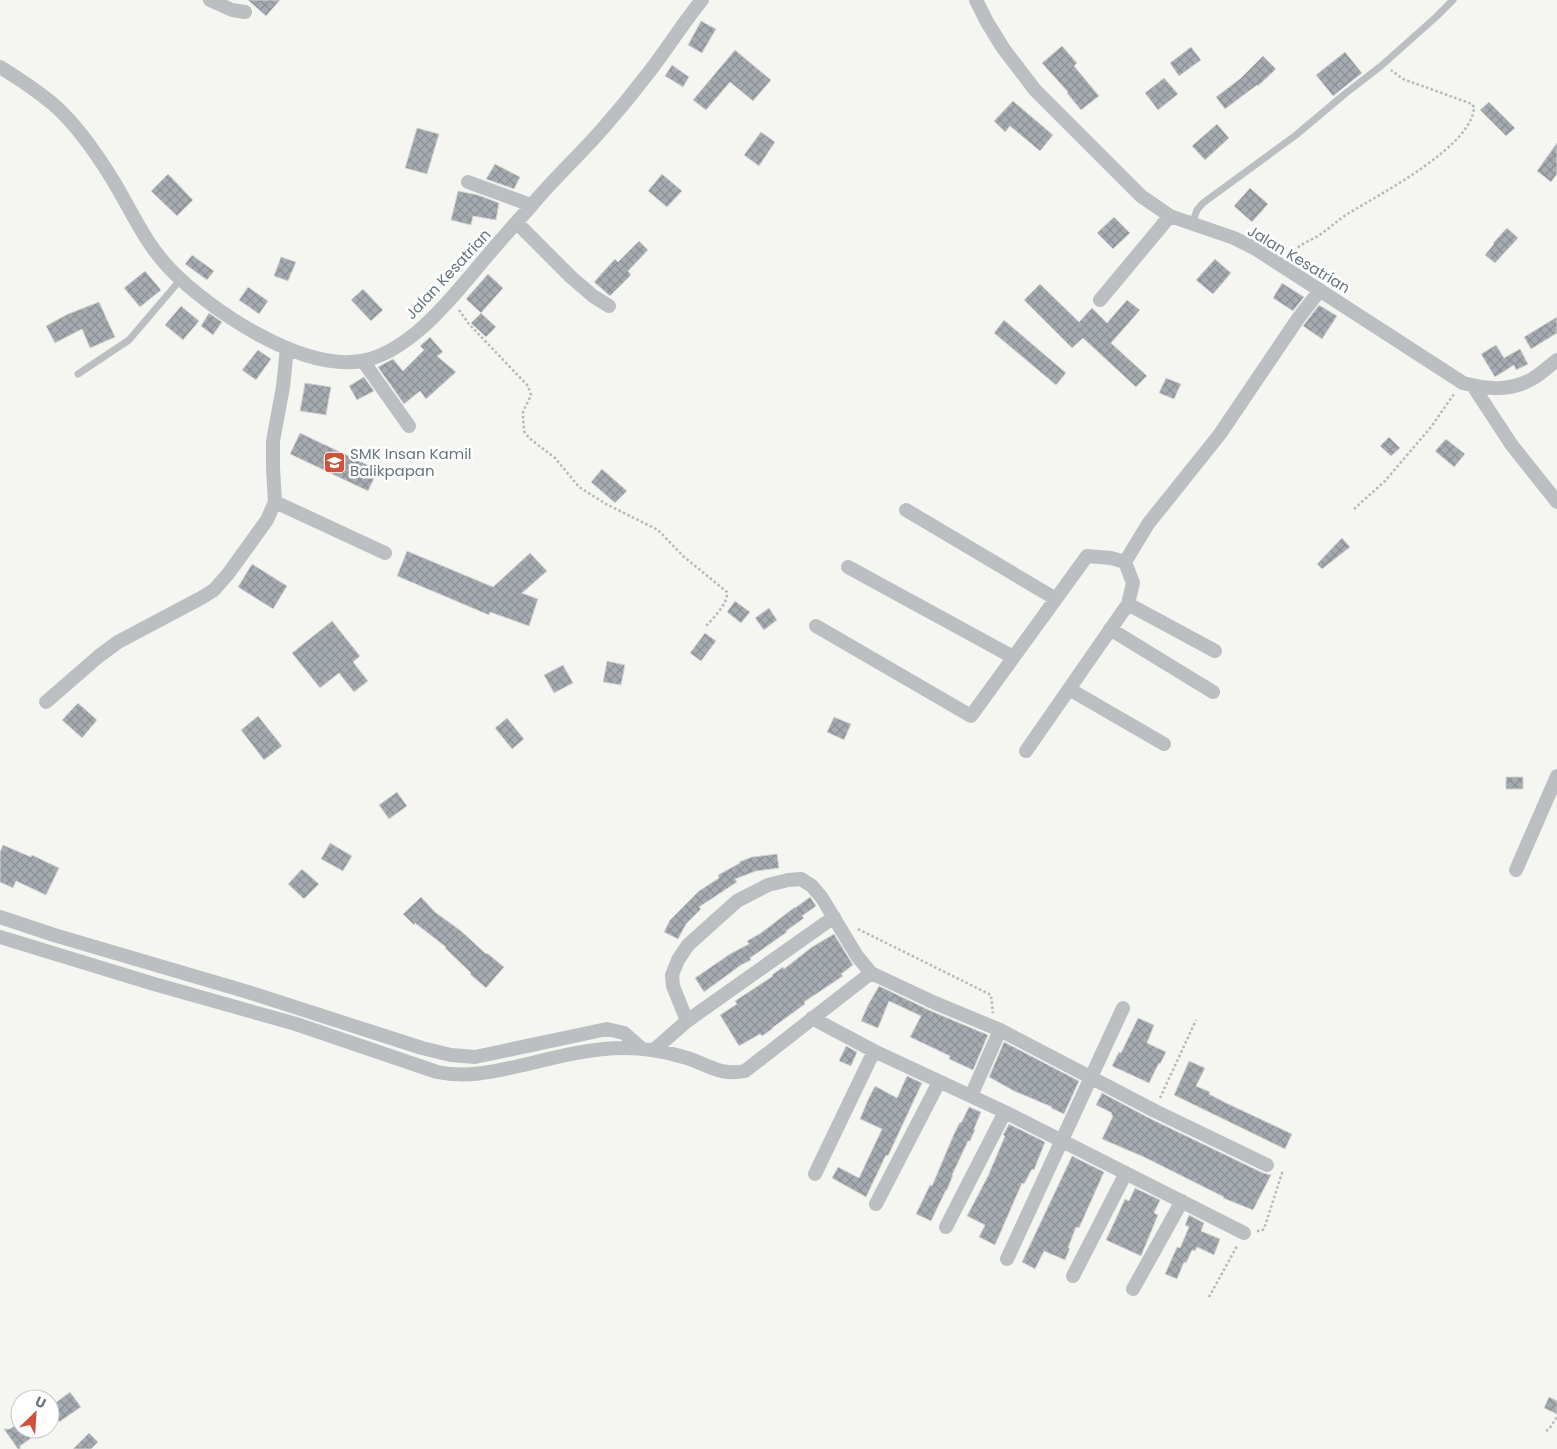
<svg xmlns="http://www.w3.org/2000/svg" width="1557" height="1449" font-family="Poppins,sans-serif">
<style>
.building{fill:url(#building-cross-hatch);stroke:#d6d6d5}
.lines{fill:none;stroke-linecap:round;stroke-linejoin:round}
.path{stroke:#b5b8ba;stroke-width:2.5;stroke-dasharray:2.5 2.5;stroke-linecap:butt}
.lane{stroke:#bbbfc2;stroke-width:7}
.street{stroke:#bbbfc2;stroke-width:14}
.labels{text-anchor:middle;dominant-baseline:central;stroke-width:5;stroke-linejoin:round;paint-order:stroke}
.street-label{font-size:15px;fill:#68767f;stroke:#fff}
.poi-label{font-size:15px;fill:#68767f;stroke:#fff;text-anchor:start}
</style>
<defs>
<pattern id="building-cross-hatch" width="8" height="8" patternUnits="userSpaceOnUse" patternTransform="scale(1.25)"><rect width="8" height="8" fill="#a5abb0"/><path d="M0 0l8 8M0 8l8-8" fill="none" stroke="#8a9094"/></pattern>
</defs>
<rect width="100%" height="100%" fill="#f5f5f2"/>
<path class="building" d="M 248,0 L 280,0 L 266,16 Z
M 701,21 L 716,29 L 702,53 L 688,45 Z
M 1062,46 L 1077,63 L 1074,66 L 1099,96 L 1081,110 L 1067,93 L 1068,92 L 1042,63 Z
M 1191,47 L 1201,60 L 1179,76 L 1170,63 Z
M 735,50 L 771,80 L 753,101 L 730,82 L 706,110 L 693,100 Z
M 1345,52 L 1362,73 L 1333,96 L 1316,75 Z
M 1263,56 L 1276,69 L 1258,86 L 1257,85 L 1225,109 L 1216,97 L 1241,78 Z
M 672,65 L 689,77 L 683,87 L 665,76 Z
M 1164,78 L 1178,94 L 1158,110 L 1145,93 Z
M 1013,101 L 1053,135 L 1040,151 L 1010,126 L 1005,132 L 994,121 Z
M 1489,102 L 1515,128 L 1506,136 L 1480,110 Z
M 1217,124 L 1229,138 L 1205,160 L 1192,146 Z
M 417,128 L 439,134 L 427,174 L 405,168 Z
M 761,132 L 775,142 L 759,166 L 744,155 Z
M 1557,143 L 1557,174 L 1551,182 L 1537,171 Z
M 495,164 L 520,177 L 514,189 L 486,179 Z
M 168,174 L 193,200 L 177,216 L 151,191 Z
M 662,174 L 682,191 L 667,207 L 648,191 Z
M 1250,188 L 1268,204 L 1252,222 L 1234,206 Z
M 458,191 L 478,195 L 499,203 L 496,220 L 473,216 L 471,225 L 451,220 Z
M 1114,217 L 1130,233 L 1113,249 L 1097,233 Z
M 1507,228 L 1518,238 L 1495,263 L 1485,255 L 1494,244 L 1493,243 Z
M 639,241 L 648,250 L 628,271 L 631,275 L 610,296 L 594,282 L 615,259 L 618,262 Z
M 192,255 L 214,271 L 207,280 L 185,264 Z
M 281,257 L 296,262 L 288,281 L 274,276 Z
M 1215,259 L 1231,273 L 1213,294 L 1196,280 Z
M 145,271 L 161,290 L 140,307 L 124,288 Z
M 488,274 L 503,288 L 481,313 L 466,299 Z
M 1282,283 L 1304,297 L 1293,311 L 1273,298 Z
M 1040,284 L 1079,322 L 1092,308 L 1107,323 L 1127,300 L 1140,310 L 1111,343 L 1147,376 L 1136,387 L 1083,338 L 1072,348 L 1024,300 Z
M 248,287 L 268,301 L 259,314 L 239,300 Z
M 363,289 L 383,310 L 371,321 L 351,300 Z
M 99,302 L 115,337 L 90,348 L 82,329 L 55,343 L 46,326 L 68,314 Z
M 1319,305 L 1337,316 L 1322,339 L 1303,326 Z
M 181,306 L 199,321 L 183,340 L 165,325 Z
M 209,313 L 222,322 L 213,335 L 201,326 Z
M 481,313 L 496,327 L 486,337 L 471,323 Z
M 1557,317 L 1557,333 L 1531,349 L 1524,337 Z
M 1004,320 L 1066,373 L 1056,385 L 994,333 Z
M 430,337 L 443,352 L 437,356 L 456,372 L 426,399 L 420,391 L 404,404 L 378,367 L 393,359 L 403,371 L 424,350 L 420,346 Z
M 1496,345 L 1504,358 L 1520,349 L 1528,364 L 1516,370 L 1514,365 L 1495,377 L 1481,354 Z
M 258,350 L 271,359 L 256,380 L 242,370 Z
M 364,377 L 374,391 L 357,400 L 349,386 Z
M 1166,378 L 1181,384 L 1174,399 L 1159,393 Z
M 305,383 L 331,387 L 326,415 L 300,411 Z
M 300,433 L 378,470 L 368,491 L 290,454 Z
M 1389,437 L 1400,448 L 1391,456 L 1380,446 Z
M 1446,439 L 1465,454 L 1454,467 L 1435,451 Z
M 602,469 L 627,491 L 615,503 L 591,482 Z
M 1342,538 L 1350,547 L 1322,569 L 1317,564 Z
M 407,551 L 493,587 L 530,553 L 547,571 L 522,593 L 538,599 L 529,626 L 490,612 L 489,615 L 397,576 Z
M 252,564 L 287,586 L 273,609 L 238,587 Z
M 735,601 L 750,612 L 741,623 L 727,612 Z
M 769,608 L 777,620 L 764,630 L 755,618 Z
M 332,621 L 360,656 L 353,662 L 368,681 L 354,692 L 339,673 L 320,688 L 292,653 Z
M 705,633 L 716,641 L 701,661 L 690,653 Z
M 607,661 L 625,665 L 621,685 L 603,682 Z
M 563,665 L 573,683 L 554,693 L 544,675 Z
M 78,703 L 97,720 L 82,738 L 62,720 Z
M 258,716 L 282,746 L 264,760 L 241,730 Z
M 834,717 L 851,724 L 844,740 L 827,732 Z
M 507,718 L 524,739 L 512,749 L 495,728 Z
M 1506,777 L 1523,777 L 1523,789 L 1506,789 Z
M 397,792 L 407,806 L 389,819 L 379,805 Z
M 330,843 L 352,856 L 343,871 L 321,859 Z
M 3,845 L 31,857 L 32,855 L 59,868 L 46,895 L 16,881 L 13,888 L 0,882 L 0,852 Z
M 777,854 L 779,868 L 756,871 L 735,879 L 737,882 L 699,907 L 701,909 L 686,924 L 678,939 L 664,932 L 670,920 L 699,891 L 719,878 L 718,875 L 740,863 L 739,862 L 752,857 Z
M 302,869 L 319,884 L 304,899 L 288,884 Z
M 421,897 L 435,912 L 461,931 L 486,954 L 487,953 L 504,967 L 486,988 L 470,974 L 471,973 L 445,948 L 446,947 L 415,923 L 414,925 L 403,914 Z
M 810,897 L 816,906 L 802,916 L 804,918 L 786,931 L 787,932 L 750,958 L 751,960 L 741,965 L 704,992 L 695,978 L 730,954 L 749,944 L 747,941 L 761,933 L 795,907 L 795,908 Z
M 834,934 L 853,965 L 841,974 L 843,976 L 804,1002 L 805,1004 L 772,1028 L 772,1029 L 762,1036 L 760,1034 L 739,1046 L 720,1015 L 737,1004 L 735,1001 L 773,976 L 772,975 L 783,967 L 784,969 L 812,947 Z
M 879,986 L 931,1011 L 988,1035 L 973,1070 L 949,1059 L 950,1056 L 910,1037 L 921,1016 L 889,1001 L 878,1028 L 861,1021 L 868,1005 Z
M 1138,1018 L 1154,1025 L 1147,1043 L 1166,1052 L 1160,1064 L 1159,1063 L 1149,1083 L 1112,1066 L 1119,1052 L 1121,1053 Z
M 1004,1042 L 1079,1081 L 1064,1114 L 1051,1108 L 1052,1107 L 1014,1091 L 989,1077 Z
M 846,1046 L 857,1052 L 851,1066 L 839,1061 Z
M 1189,1061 L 1205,1068 L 1196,1086 L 1210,1092 L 1209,1094 L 1224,1102 L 1292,1134 L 1285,1149 L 1174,1095 Z
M 907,1076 L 922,1083 L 888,1156 L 886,1155 L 866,1197 L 832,1178 L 838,1167 L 859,1178 L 882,1129 L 860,1119 L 867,1102 L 875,1086 L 897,1098 Z
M 1102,1093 L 1151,1119 L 1263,1173 L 1271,1175 L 1253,1210 L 1223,1198 L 1224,1197 L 1144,1157 L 1102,1139 L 1113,1116 L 1111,1114 L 1112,1113 L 1096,1105 Z
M 969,1107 L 981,1112 L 974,1129 L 975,1130 L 970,1141 L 968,1141 L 952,1175 L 953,1175 L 947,1190 L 946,1190 L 931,1221 L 916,1214 L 930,1185 L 932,1186 L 954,1134 L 960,1122 L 961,1123 Z
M 1009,1124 L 1045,1142 L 1034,1170 L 1032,1169 L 1024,1184 L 1022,1183 L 995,1245 L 979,1237 L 985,1225 L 967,1216 L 988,1176 L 1005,1136 L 1003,1135 Z
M 1072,1156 L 1104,1172 L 1079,1228 L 1076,1227 L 1068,1248 L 1070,1248 L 1065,1260 L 1044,1251 L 1035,1269 L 1022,1262 Z
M 1135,1188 L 1160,1200 L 1154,1213 L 1158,1215 L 1141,1256 L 1106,1240 L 1125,1199 L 1129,1201 Z
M 1189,1215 L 1204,1223 L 1201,1231 L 1220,1239 L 1214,1255 L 1197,1247 L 1195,1251 L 1192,1250 L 1186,1263 L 1184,1262 L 1177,1279 L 1165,1274 L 1177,1247 L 1180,1248 L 1189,1227 L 1185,1225 Z
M 70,1392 L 81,1407 L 59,1422 L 50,1407 Z
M 1549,1397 L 1557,1401 L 1557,1414 L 1544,1408 Z
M 20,1422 L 20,1429 L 44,1429 L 20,1446 L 20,1449 L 18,1449 L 4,1429 L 10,1429 Z
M 89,1433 L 98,1442 L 91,1449 L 73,1449 Z"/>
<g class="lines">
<path class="path" d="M 1293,256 C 1295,244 1312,241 1321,234 C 1331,227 1339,219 1349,213 C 1380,194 1473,146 1474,107 L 1472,104 L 1403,79 L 1391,70
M 459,310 L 469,324 L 528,386 L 531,395 L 523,412 L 523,418 L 524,431 L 529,438 L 555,458 L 579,487 L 606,504 L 658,530 L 683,556 L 727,592 C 728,604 714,617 706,626
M 1354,509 L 1385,481 L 1431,427 L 1454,394
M 858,929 L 991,995 L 993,1013
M 1160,1098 L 1196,1020
M 1257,1231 L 1261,1231 L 1264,1229 L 1282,1173 L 1279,1171
M 1209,1297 L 1237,1246
M 1546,1431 L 1549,1429 L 1557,1417"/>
<path class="lane" d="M 1192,224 L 1197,210 L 1203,203 L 1296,135 L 1346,93 L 1381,66 L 1436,17 L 1453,0
M 78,374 L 129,340 L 181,279"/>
<path class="street" d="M 210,0 L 232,10 L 245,12
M 976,0 L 987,22 L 1003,48 L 1035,90 L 1141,196 L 1170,216 L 1234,238 L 1256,249 L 1463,383 C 1486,389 1509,392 1532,379 C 1541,374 1549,366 1557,360
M 0,67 C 18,78 36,90 53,104 C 77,125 97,154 114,182 C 132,212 145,243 170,269 C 211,311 301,371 361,361 C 409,353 452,298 482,262 C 498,243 514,225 531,206 C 554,178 581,154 605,126 C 619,110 633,93 646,76 C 666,51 682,24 702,0
M 468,182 L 531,205
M 517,223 L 571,277 L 593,296 L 609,306
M 1100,300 L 1170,216
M 287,348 L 283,387 L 273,441 L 273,468 L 275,502 L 385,553
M 363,361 L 409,426
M 1473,386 L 1511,444 L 1557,502
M 906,510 L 1056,599
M 848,567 L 1013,657
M 1128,604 L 1215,651
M 816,626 L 971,716 L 1087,556 L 1111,558 L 1125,562 L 1148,524 L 1220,434 L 1297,320 L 1320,290
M 1110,629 L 1213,692
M 1069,689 L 1164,744
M 46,702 L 99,656 L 118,642 L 201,598 L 214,590 L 228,574 L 267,520 L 275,502
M 1026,751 L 1128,604 L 1133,583 L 1125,562
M 1516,870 L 1557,776
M 0,917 L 54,935 L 248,992 L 422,1048 L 451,1055 L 475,1057 L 607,1029 L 624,1033 L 641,1048
M 0,937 L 154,984 L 296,1024 L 437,1072 C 470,1079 500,1070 532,1063 C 560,1056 593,1048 623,1048 C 645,1048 665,1051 687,1058 C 709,1065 720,1076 745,1071 L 871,973
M 812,1018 L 874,1051 L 1005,1112 L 1244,1233
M 687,1021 L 673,986 L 672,975 L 678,960 L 688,945 L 737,901 L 768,885 L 788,880 L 801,879 L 812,886 L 822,898 L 857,956 L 871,973 L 935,1003 L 1000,1030 L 971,1096
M 1000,1030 L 1155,1111 L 1267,1165
M 655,1049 L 687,1021 L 834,917
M 815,1174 L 874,1051
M 876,1204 L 939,1082
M 946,1227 L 1005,1112
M 1007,1259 L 1123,1008
M 1073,1276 L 1126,1173
M 1133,1289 L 1182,1201"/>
</g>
<defs>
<symbol id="school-square" viewBox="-11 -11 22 22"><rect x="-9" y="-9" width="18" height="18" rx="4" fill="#ce5339" stroke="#fff"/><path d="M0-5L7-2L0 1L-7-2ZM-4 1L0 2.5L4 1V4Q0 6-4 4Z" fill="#fff"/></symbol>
</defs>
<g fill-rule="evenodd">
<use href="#school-square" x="322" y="450" width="25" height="25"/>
</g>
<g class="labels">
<g class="street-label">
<text transform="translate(1299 259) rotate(31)">Jalan Kesatrian</text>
<text transform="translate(448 274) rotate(-47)">Jalan Kesatrian</text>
</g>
<g class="poi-label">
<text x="350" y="453">SMK Insan Kamil<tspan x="350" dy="17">Balikpapan</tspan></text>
</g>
</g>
<g transform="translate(35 1414) rotate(25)"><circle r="24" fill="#ffffff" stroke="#c3c8cc"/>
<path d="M0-4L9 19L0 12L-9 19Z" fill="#ce5339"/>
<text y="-8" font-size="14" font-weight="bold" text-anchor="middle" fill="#68767f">U</text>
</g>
</svg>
